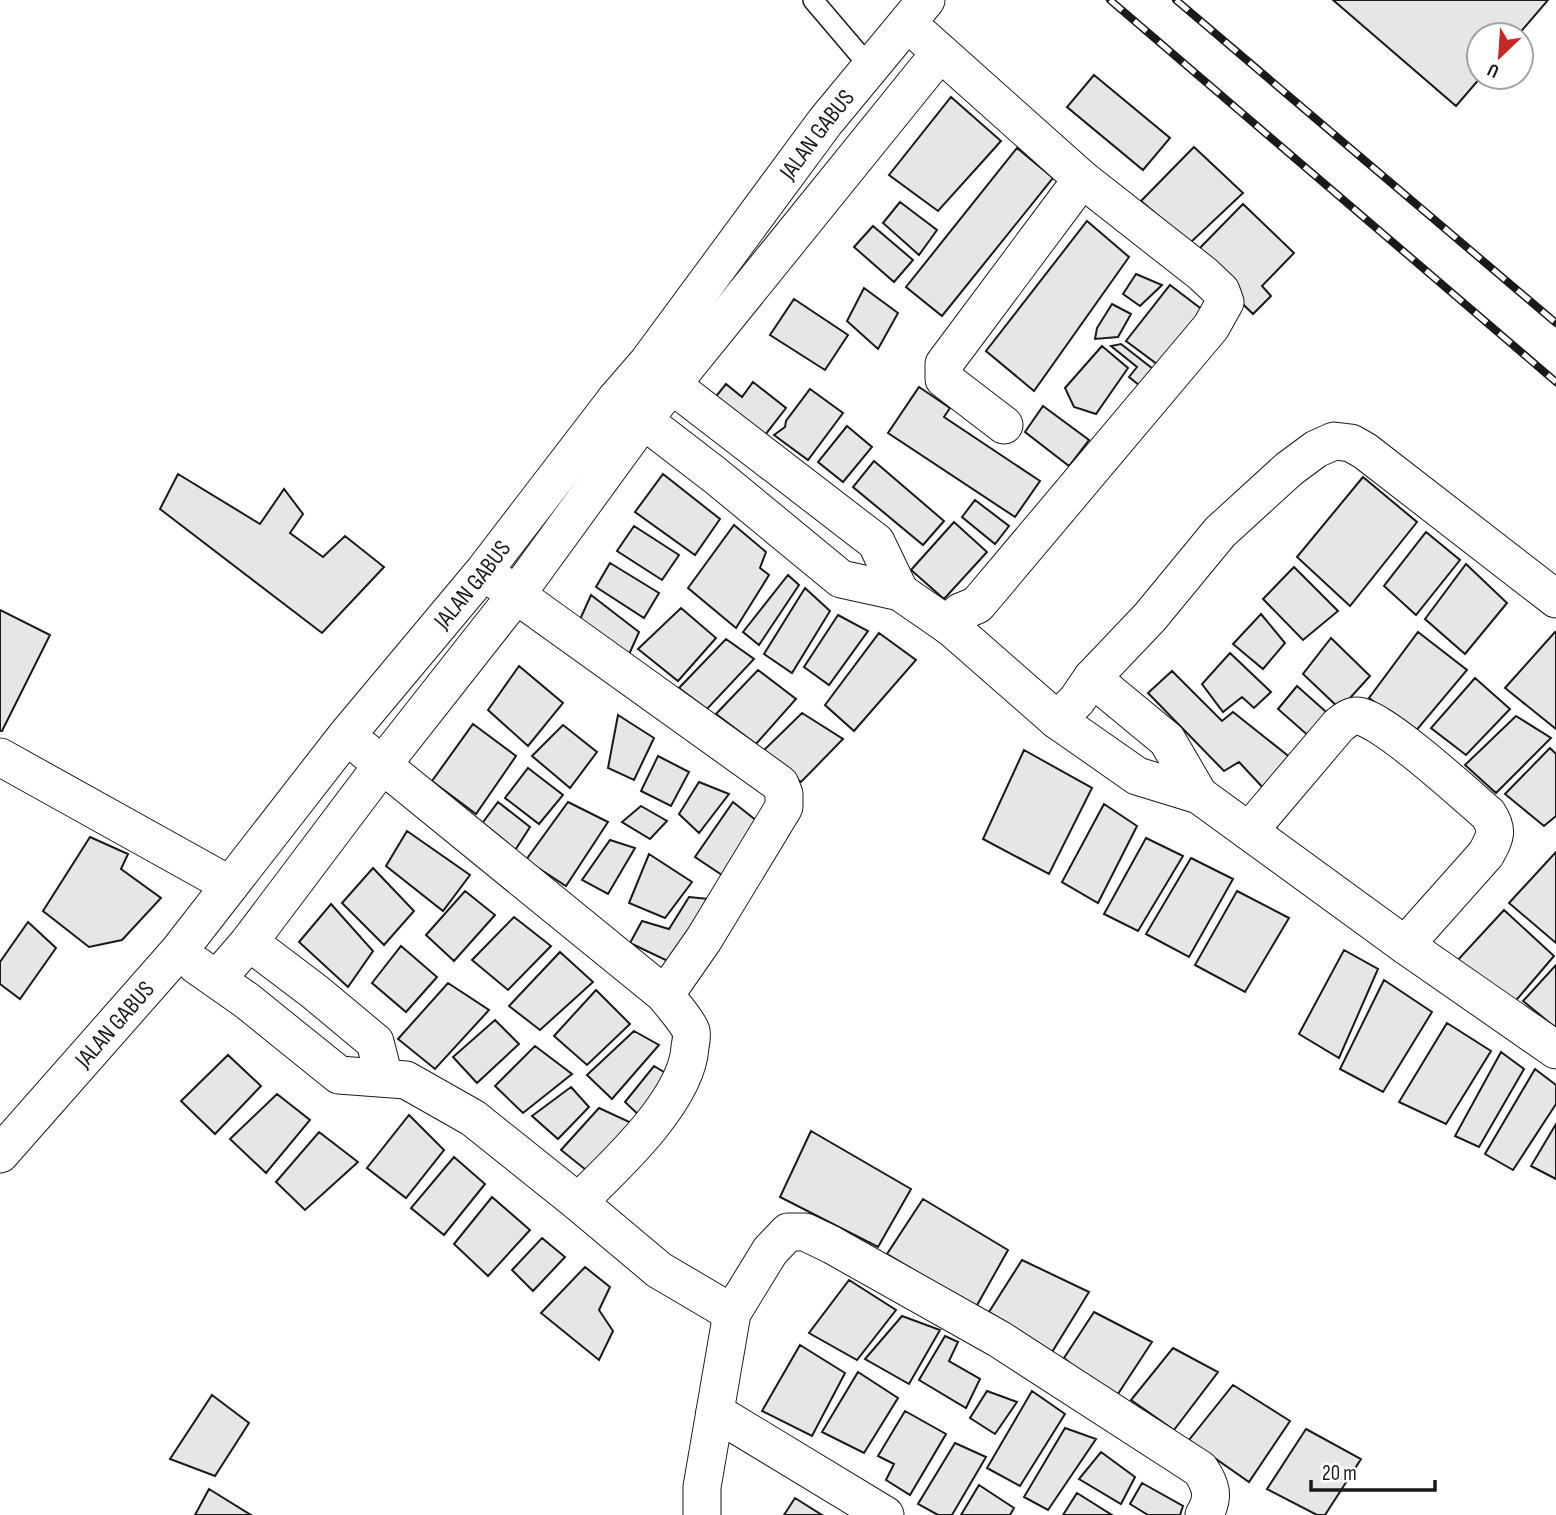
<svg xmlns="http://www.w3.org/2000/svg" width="1556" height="1515" font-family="'Sofia Sans Condensed',sans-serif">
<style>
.building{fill:#e6e6e6;stroke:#1a1a1a;stroke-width:2}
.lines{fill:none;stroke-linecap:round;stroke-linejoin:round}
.lane-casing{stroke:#1a1a1a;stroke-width:22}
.street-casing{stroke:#1a1a1a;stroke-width:39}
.lane{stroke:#fff;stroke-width:19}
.street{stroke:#fff;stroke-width:37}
.rail-casing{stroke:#1a1a1a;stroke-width:8}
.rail{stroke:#fff;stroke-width:5;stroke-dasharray:16;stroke-linecap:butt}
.labels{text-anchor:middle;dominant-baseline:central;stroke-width:5;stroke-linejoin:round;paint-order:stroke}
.street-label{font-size:24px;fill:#1a1a1a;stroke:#fff}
</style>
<rect width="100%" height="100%" fill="#fff"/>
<path class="building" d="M 1333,0 L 1548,0 L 1518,35 L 1479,35 L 1479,77 L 1481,77 L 1456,106 Z
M 1094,75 L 1170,138 L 1143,170 L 1067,107 Z
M 951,97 L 1001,141 L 938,211 L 889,175 Z
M 1194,147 L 1243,193 L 1190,243 L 1141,201 Z
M 1017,148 L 1053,178 L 942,316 L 906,287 Z
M 900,202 L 937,230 L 919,255 L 883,223 Z
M 1243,204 L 1294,253 L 1262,286 L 1271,296 L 1253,314 L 1193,255 Z
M 1087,221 L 1129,257 L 1034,391 L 986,351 Z
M 873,226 L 913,260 L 894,282 L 854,247 Z
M 1136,274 L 1162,285 L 1140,306 L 1123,294 Z
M 1170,285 L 1204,311 L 1161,367 L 1126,341 Z
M 864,288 L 898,313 L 878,349 L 847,321 Z
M 794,299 L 848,335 L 825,370 L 770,335 Z
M 1112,304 L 1131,314 L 1118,337 L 1095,339 L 1097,328 Z
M 1121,344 L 1162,376 L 1149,393 L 1129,377 L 1137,367 L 1111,346 Z
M 1102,346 L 1128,368 L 1096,414 L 1074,407 L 1065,388 Z
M 753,382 L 786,408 L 762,439 L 713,400 L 726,384 L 742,397 Z
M 919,387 L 950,408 L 944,417 L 1040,481 L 1015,517 L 888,433 Z
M 810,389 L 843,413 L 808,460 L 774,435 L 785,427 L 786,421 Z
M 1043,406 L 1089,440 L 1069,466 L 1025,432 Z
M 847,426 L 872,447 L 843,482 L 818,462 Z
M 874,461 L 944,521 L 923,545 L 853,487 Z
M 178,474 L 260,524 L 284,489 L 303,514 L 290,533 L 323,557 L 345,536 L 384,567 L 322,633 L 160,509 Z
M 663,474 L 720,519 L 695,555 L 635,512 Z
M 1363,477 L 1417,522 L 1350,606 L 1297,557 Z
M 975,500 L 1009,526 L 995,544 L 962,517 Z
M 954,522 L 987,552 L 944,599 L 911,570 Z
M 734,525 L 766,552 L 760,568 L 769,575 L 736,628 L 688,588 Z
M 634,526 L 679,555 L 662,580 L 617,551 Z
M 1426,532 L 1460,560 L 1416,615 L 1384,586 Z
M 610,563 L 659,593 L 644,618 L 596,587 Z
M 1466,564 L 1507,603 L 1465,654 L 1425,619 Z
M 1294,567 L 1338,611 L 1303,640 L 1263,599 Z
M 788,575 L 799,585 L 759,645 L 743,632 Z
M 805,588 L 830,611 L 792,673 L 764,654 Z
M 591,595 L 639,632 L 627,659 L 577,626 Z
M 681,608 L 716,638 L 678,681 L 638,649 Z
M 0,610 L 50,635 L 2,731 L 0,731 Z
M 1261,614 L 1285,643 L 1263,669 L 1233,644 Z
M 838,615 L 868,631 L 829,685 L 804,667 Z
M 1418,632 L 1467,670 L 1415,732 L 1369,698 Z
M 1555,632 L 1556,633 L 1556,729 L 1505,688 Z
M 879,633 L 916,660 L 854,731 L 825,705 Z
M 1331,638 L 1370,676 L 1340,709 L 1303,674 Z
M 726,639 L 754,659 L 707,709 L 679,688 Z
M 1230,653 L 1271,692 L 1254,708 L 1242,697 L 1223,712 L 1202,684 Z
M 519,666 L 563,703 L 528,746 L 488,710 Z
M 758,670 L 796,699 L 756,744 L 716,714 Z
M 1172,671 L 1222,721 L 1233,712 L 1296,762 L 1266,791 L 1239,762 L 1224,771 L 1148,693 Z
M 1475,678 L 1510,709 L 1466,755 L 1431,728 Z
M 1297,686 L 1333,718 L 1312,739 L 1278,709 Z
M 802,713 L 843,739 L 801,782 L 761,753 Z
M 618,715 L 654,738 L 634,780 L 608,768 Z
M 1516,716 L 1551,738 L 1496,793 L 1465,765 Z
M 473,724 L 516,756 L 476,814 L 432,781 Z
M 563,725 L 597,752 L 570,788 L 532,756 Z
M 1550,748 L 1556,754 L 1556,816 L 1544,826 L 1505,794 Z
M 1024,750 L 1092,788 L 1049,874 L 983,839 Z
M 658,756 L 689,772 L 671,806 L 641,791 Z
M 528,768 L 563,795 L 539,824 L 505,798 Z
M 699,782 L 729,794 L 699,833 L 679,814 Z
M 498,802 L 530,827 L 512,855 L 478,829 Z
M 568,802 L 608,822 L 566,886 L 526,860 Z
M 733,802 L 762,825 L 731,881 L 695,857 Z
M 1104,804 L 1137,826 L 1098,903 L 1062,882 Z
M 641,806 L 667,821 L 650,839 L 622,822 Z
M 407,831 L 470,875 L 443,911 L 386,866 Z
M 90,837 L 128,854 L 121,869 L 161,898 L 122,940 L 89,947 L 43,911 Z
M 1146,838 L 1183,856 L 1138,931 L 1104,914 Z
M 610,840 L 635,848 L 608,894 L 582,880 Z
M 1556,852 L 1556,943 L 1509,903 Z
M 649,854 L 692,882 L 665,918 L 629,903 Z
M 1191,858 L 1233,879 L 1189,957 L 1146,934 Z
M 373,868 L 414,911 L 384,945 L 342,903 Z
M 465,891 L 495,915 L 454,961 L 426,935 Z
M 1237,891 L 1289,918 L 1245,992 L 1195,965 Z
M 689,897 L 719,900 L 676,965 L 630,943 L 642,921 L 669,929 Z
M 331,904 L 373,951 L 348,987 L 299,942 Z
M 1504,910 L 1554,956 L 1513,1004 L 1455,963 Z
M 514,917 L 551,946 L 508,990 L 472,960 Z
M 28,922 L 56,948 L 20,999 L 0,984 L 0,962 Z
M 401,946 L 437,977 L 406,1012 L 372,983 Z
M 1344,950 L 1378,969 L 1339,1058 L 1299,1034 Z
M 560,952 L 593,982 L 540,1030 L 509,1006 Z
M 1556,965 L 1556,1028 L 1523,1001 Z
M 1384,980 L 1432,1012 L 1383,1092 L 1340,1069 Z
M 448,983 L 489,1010 L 435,1069 L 398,1039 Z
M 596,990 L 630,1024 L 587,1065 L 554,1036 Z
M 495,1020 L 519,1044 L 477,1083 L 453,1057 Z
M 1447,1023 L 1491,1051 L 1446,1124 L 1399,1102 Z
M 634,1031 L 659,1045 L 612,1099 L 587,1075 Z
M 535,1046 L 572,1074 L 523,1113 L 495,1086 Z
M 1501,1052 L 1524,1069 L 1479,1147 L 1455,1136 Z
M 228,1055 L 261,1086 L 215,1134 L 181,1101 Z
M 654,1066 L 674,1078 L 643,1119 L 625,1102 Z
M 1535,1069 L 1556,1085 L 1556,1104 L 1513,1170 L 1485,1154 Z
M 571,1087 L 589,1107 L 558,1139 L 532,1116 Z
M 277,1094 L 310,1120 L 266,1173 L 230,1139 Z
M 599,1108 L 636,1125 L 591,1174 L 561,1150 Z
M 409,1115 L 444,1150 L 406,1198 L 367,1168 Z
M 1556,1124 L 1556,1179 L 1531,1166 Z
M 811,1131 L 911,1189 L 878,1247 L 780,1197 Z
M 319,1132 L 358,1162 L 305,1210 L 276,1182 Z
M 454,1157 L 485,1184 L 444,1235 L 411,1208 Z
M 492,1197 L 530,1230 L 488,1276 L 454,1244 Z
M 923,1199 L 1008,1250 L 976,1307 L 887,1254 Z
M 542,1238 L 565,1257 L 533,1291 L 512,1270 Z
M 1022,1260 L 1089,1292 L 1052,1352 L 989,1312 Z
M 585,1267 L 610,1287 L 599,1310 L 613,1331 L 599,1360 L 541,1313 Z
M 849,1280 L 896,1310 L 857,1360 L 809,1333 Z
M 1094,1312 L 1152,1342 L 1114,1400 L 1064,1358 Z
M 902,1316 L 940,1330 L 909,1384 L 865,1359 Z
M 945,1336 L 958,1342 L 949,1361 L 980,1379 L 966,1408 L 919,1380 Z
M 800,1345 L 845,1373 L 812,1436 L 762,1411 Z
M 1173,1348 L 1218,1372 L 1174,1430 L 1131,1400 Z
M 858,1372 L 898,1398 L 864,1453 L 822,1432 Z
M 1233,1385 L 1290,1421 L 1249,1482 L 1189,1440 Z
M 987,1391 L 1017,1402 L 995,1434 L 970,1418 Z
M 1032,1391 L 1065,1414 L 1020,1486 L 987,1468 Z
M 212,1395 L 249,1423 L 215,1476 L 170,1459 Z
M 905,1411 L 946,1434 L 910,1495 L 886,1480 L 894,1464 L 878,1456 Z
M 1065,1428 L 1096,1439 L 1048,1510 L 1024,1497 Z
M 1306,1429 L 1361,1459 L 1325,1515 L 1317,1515 L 1267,1489 Z
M 955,1443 L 986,1457 L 952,1515 L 938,1515 L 918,1504 Z
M 1101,1452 L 1135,1477 L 1121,1504 L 1079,1479 Z
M 1142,1483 L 1183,1506 L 1180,1515 L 1148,1515 L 1130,1504 Z
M 979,1485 L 1014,1508 L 1010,1515 L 961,1515 Z
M 209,1489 L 251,1515 L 195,1515 Z
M 1077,1493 L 1112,1515 L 1063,1515 Z
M 795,1498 L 822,1515 L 784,1515 Z"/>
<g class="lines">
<defs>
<path id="lane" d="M 813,0 L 870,67"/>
<g id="street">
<path d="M 923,37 L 1082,179 L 1203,274 L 1221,291 L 1225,302 L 1211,327 L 983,598 L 977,605 L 960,612 L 949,626"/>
<path d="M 654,368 L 672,385 L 876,542 L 900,592"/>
<path d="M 616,399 L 716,476 L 841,579 L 900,592 L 952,628 L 1057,720 L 1077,700 L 1092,678 L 1150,617 L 1220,532 L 1289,469 L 1316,449 L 1334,441 L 1351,443 L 1365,451 L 1556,599"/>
<path d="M 1004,425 L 944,379 L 944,364 L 1082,179"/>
<path d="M 1092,678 L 1167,740 L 1199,795"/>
<path d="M 1057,720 L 1137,776 L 1199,795 L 1405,945 L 1556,1050"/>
<path d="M 363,749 L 665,995 L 704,939 L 784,807 L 784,794 L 780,784 L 497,581"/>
<path d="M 0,757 L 230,885"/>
<path d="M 1249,831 L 1338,726 C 1343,722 1349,716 1357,716 C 1380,716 1466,795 1488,814 C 1499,831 1495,837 1486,854 L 1405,945"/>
<path d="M 249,942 L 315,992 L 375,1042 L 384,1077"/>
<path d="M 196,965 L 246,1000 L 339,1075 L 406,1080 L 473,1118 L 578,1202 L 659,1270 L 732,1313"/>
<path d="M 217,979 L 249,942 L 383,764 L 516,595 L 644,419 L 940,53"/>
<path id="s1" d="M 0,1154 L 178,952 L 346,736 L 484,571 L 616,399 L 648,362 L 825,122 L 926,0"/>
<path d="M 578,1202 C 615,1166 687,1100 690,1047 C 691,1042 692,1035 691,1031 C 686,1019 673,1006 665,995"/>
<path d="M 715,1412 L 885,1515"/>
<path d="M 702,1515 L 702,1487 L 732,1313 L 770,1251 L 788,1232 L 805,1232 L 832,1245 L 999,1339 L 1200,1469 C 1211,1485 1215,1497 1204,1515"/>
</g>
</defs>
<use href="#lane" class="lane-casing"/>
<use href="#street" class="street-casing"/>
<use href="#lane" class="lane"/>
<use href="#street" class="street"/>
<defs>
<path id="rail" d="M 1110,0 L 1556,382
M 1176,0 L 1556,323"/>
</defs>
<use href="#rail" class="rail-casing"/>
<use href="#rail" class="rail"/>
</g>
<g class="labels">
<g class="street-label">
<text stroke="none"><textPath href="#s1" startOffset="1307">JALAN GABUS</textPath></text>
<text stroke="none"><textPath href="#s1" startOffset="740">JALAN GABUS</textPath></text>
<text stroke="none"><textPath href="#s1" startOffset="173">JALAN GABUS</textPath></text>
</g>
</g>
<g transform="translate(1500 56) rotate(205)"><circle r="33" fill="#ffffff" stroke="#a3a3a3" stroke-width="2"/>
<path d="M0-5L12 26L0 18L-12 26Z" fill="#c62828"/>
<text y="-10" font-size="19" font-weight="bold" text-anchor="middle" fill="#1a1a1a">U</text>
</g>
<path d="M1311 1480v10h124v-10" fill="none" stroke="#1a1a1a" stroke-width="3.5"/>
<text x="1322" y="1480" font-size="21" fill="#1a1a1a" stroke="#ffffff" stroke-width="5" paint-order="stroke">20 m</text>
</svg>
